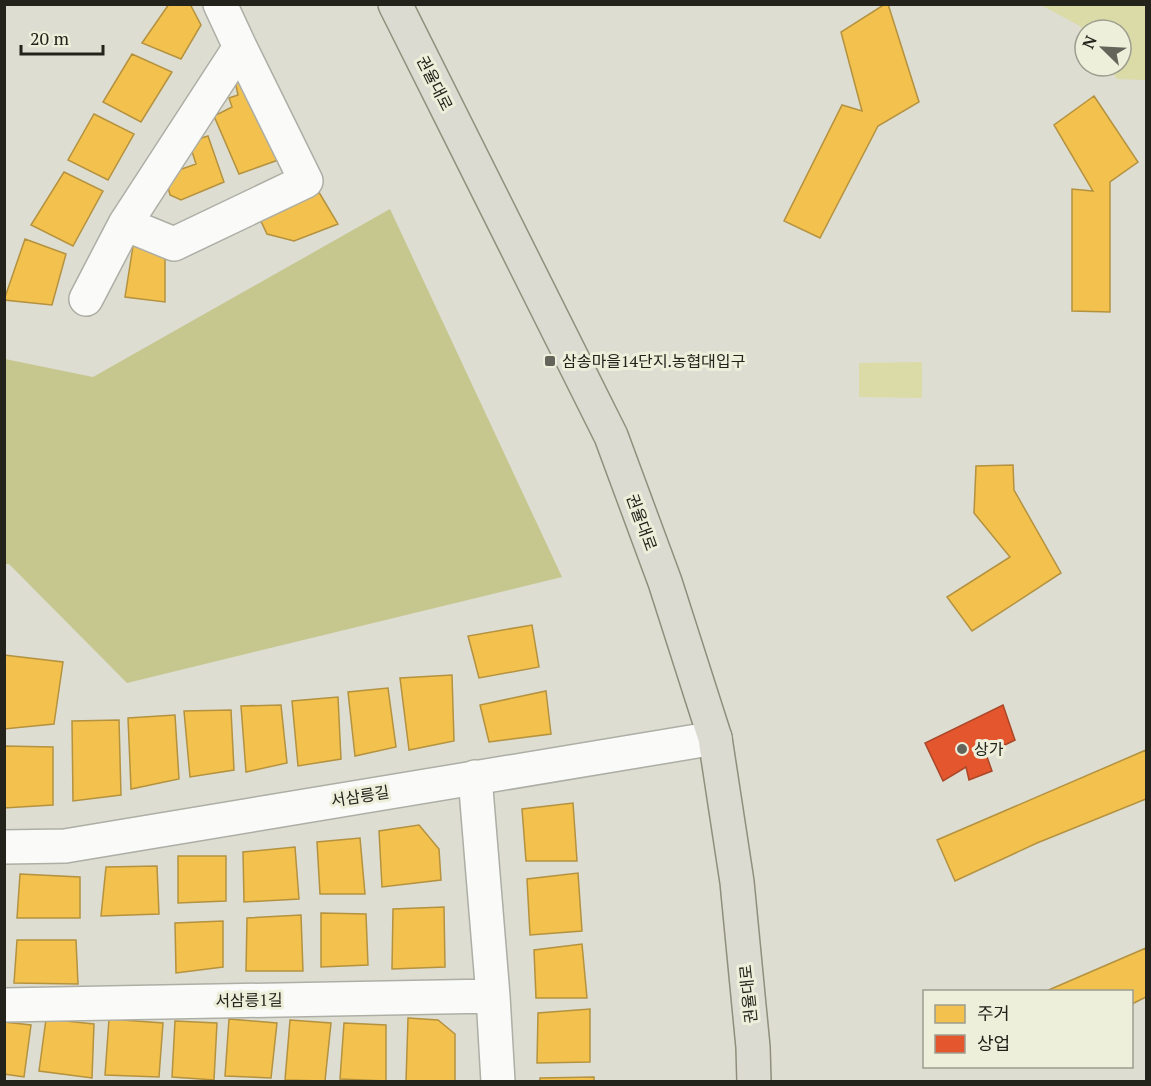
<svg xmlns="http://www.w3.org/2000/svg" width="1151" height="1086" font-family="'PT Serif','Noto Sans KR',serif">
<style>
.green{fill:#dadba6}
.forest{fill:#c6c78f}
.homes{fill:#f2c14e;stroke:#b4923f;stroke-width:1.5}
.shops{fill:#e4572e;stroke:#aa4728;stroke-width:1.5}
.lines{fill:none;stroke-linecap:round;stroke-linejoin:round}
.street-casing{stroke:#adaea5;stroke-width:36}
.secondary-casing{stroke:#adaea5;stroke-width:36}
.primary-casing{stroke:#8f8f7c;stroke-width:36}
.street{stroke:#fafaf8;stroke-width:33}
.secondary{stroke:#fafaf8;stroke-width:33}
.primary{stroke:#dbdbd2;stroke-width:33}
.poi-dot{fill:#64645b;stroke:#eeefdb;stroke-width:2}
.labels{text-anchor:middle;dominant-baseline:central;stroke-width:6;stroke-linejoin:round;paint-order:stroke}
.street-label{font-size:16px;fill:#23231b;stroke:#eeefdb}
.poi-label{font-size:16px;fill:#23231b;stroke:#eeefdb;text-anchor:start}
</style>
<rect width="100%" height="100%" fill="#ddddd2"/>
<path class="green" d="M 1041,5 L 1146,5 L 1146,80 L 1117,79 L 1108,66 L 1121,66 L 1121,30 L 1085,30 L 1085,33 L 1080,26 Z
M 922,362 L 922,398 L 859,397 L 859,363 Z"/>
<path class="forest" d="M 390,209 L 562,577 L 127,683 L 9,564 L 5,564 L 5,359 L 93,377 Z"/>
<path class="homes" d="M 169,4 L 190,4 L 201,25 L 181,59 L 142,43 Z
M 885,4 L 888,4 L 919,102 L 878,126 L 820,238 L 784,221 L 842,105 L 862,111 L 841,32 Z
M 132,54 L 172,72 L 141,122 L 103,102 Z
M 246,77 L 281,159 L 239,174 L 214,116 L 232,107 L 229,98 L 238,95 L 235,81 Z
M 1094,96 L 1138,162 L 1110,182 L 1110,312 L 1072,311 L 1072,189 L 1093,191 L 1054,125 Z
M 94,114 L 134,134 L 108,180 L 68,160 Z
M 208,136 L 224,182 L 181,200 L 170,195 L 167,183 L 173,172 L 196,164 L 189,142 Z
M 64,172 L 103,191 L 73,246 L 31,225 Z
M 317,189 L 338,224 L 294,241 L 267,234 L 259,217 Z
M 25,239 L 66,254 L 52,305 L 4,300 Z
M 133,246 L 165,251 L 165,302 L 125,297 Z
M 1013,465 L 1014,490 L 1061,573 L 972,631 L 947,597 L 1010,557 L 974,513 L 976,466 Z
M 532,625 L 539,667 L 479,678 L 468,636 Z
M 4,655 L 63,662 L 54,724 L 4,729 Z
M 452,675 L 454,741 L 409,750 L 400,678 Z
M 388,688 L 396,747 L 355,756 L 348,692 Z
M 546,691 L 551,734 L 489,742 L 480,705 Z
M 338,697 L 341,759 L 298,766 L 292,701 Z
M 281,705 L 287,763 L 246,772 L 241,706 Z
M 231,710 L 234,770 L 190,777 L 184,711 Z
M 175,715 L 179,779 L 131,789 L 128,718 Z
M 119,720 L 121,795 L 73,801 L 72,721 Z
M 4,746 L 53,747 L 53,805 L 4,808 Z
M 1146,750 L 1146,799 L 1037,843 L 955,881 L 937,840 Z
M 573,803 L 577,861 L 526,861 L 522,809 Z
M 419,825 L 439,849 L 441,880 L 382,887 L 379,831 Z
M 360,838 L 365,894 L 320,894 L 317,842 Z
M 295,847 L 299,899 L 244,902 L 243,852 Z
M 178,856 L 226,856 L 226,901 L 178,903 Z
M 157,866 L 159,914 L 101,916 L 106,867 Z
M 578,873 L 582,931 L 530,935 L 527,879 Z
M 20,874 L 80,877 L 80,918 L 17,918 Z
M 444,907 L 445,967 L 392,969 L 393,909 Z
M 321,913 L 366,914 L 368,965 L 321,967 Z
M 301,915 L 303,971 L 246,971 L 247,918 Z
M 223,921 L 223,967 L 176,973 L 175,923 Z
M 17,940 L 76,940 L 78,984 L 14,983 Z
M 582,944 L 587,998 L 536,998 L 534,950 Z
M 1146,948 L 1146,997 L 1132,1004 L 1132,992 L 1044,992 Z
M 590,1009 L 590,1062 L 537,1063 L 538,1013 Z
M 408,1018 L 438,1020 L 455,1034 L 455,1082 L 406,1082 Z
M 46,1019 L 94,1024 L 92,1078 L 39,1071 Z
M 109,1019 L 163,1023 L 159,1077 L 105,1075 Z
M 229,1019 L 277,1023 L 271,1078 L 225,1076 Z
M 290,1020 L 331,1023 L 325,1081 L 285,1080 Z
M 175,1021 L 217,1023 L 214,1080 L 172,1077 Z
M 4,1022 L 31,1025 L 24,1077 L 4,1074 Z
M 344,1023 L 386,1025 L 386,1081 L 340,1079 Z
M 594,1077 L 594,1082 L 540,1082 L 540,1078 Z"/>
<path class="shops" d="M 1003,705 L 1015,740 L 986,754 L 992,771 L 969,780 L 966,767 L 943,781 L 925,743 Z"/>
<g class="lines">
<defs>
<path id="street" d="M 125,224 L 174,244 L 306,181 L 240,47
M 86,299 L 125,224 L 240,47 L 220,4
M 475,777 L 493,996 L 498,1082
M 4,1005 L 493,996"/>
<path id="secondary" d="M 4,847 L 65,846 L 715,738"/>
<path id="primary" d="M 395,4 L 611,436 L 665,582 L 715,738 L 737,882 L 753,1047 L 754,1082"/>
</defs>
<use href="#street" class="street-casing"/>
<use href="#secondary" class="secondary-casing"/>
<use href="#primary" class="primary-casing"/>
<use href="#street" class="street"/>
<use href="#secondary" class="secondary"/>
<use href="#primary" class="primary"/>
</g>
<g class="poi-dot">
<rect x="544" y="355" width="12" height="12" rx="3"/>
<circle cx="962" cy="749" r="6"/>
</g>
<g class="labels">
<g class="street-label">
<text transform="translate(435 83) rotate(63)">권율대로</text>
<text transform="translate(642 522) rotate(70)">권율대로</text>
<text transform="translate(360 796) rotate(-9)">서삼릉길</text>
<text transform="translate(748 994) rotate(-96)">권율대로</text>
<text transform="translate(249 1000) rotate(-1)">서삼릉1길</text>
</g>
<g class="poi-label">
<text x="562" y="361">삼송마을14단지.농협대입구</text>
<text x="974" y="749">상가</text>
</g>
</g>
<rect width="1151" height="1086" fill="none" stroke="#23231b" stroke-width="12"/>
<rect x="923" y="990" width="210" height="78" fill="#eeefdb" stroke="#9d9d8e" stroke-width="1.5"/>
<rect x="935" y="1005" width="30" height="18" fill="#f2c14e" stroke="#9d9d8e" stroke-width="1.5"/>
<text x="977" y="1020" font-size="18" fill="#23231b">주거</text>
<rect x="935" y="1035" width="30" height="18" fill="#e4572e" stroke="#9d9d8e" stroke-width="1.5"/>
<text x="977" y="1050" font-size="18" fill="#23231b">상업</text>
<g transform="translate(1103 48) rotate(294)"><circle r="28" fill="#eeefdb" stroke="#9d9d8e" stroke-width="1.5"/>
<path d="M0-4.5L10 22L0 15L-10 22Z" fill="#64645b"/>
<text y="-9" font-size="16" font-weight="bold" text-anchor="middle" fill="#23231b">N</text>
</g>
<path d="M21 45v9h82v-9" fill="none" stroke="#23231b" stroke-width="3"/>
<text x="30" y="45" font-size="18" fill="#23231b" stroke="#eeefdb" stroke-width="4.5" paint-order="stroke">20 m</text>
</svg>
